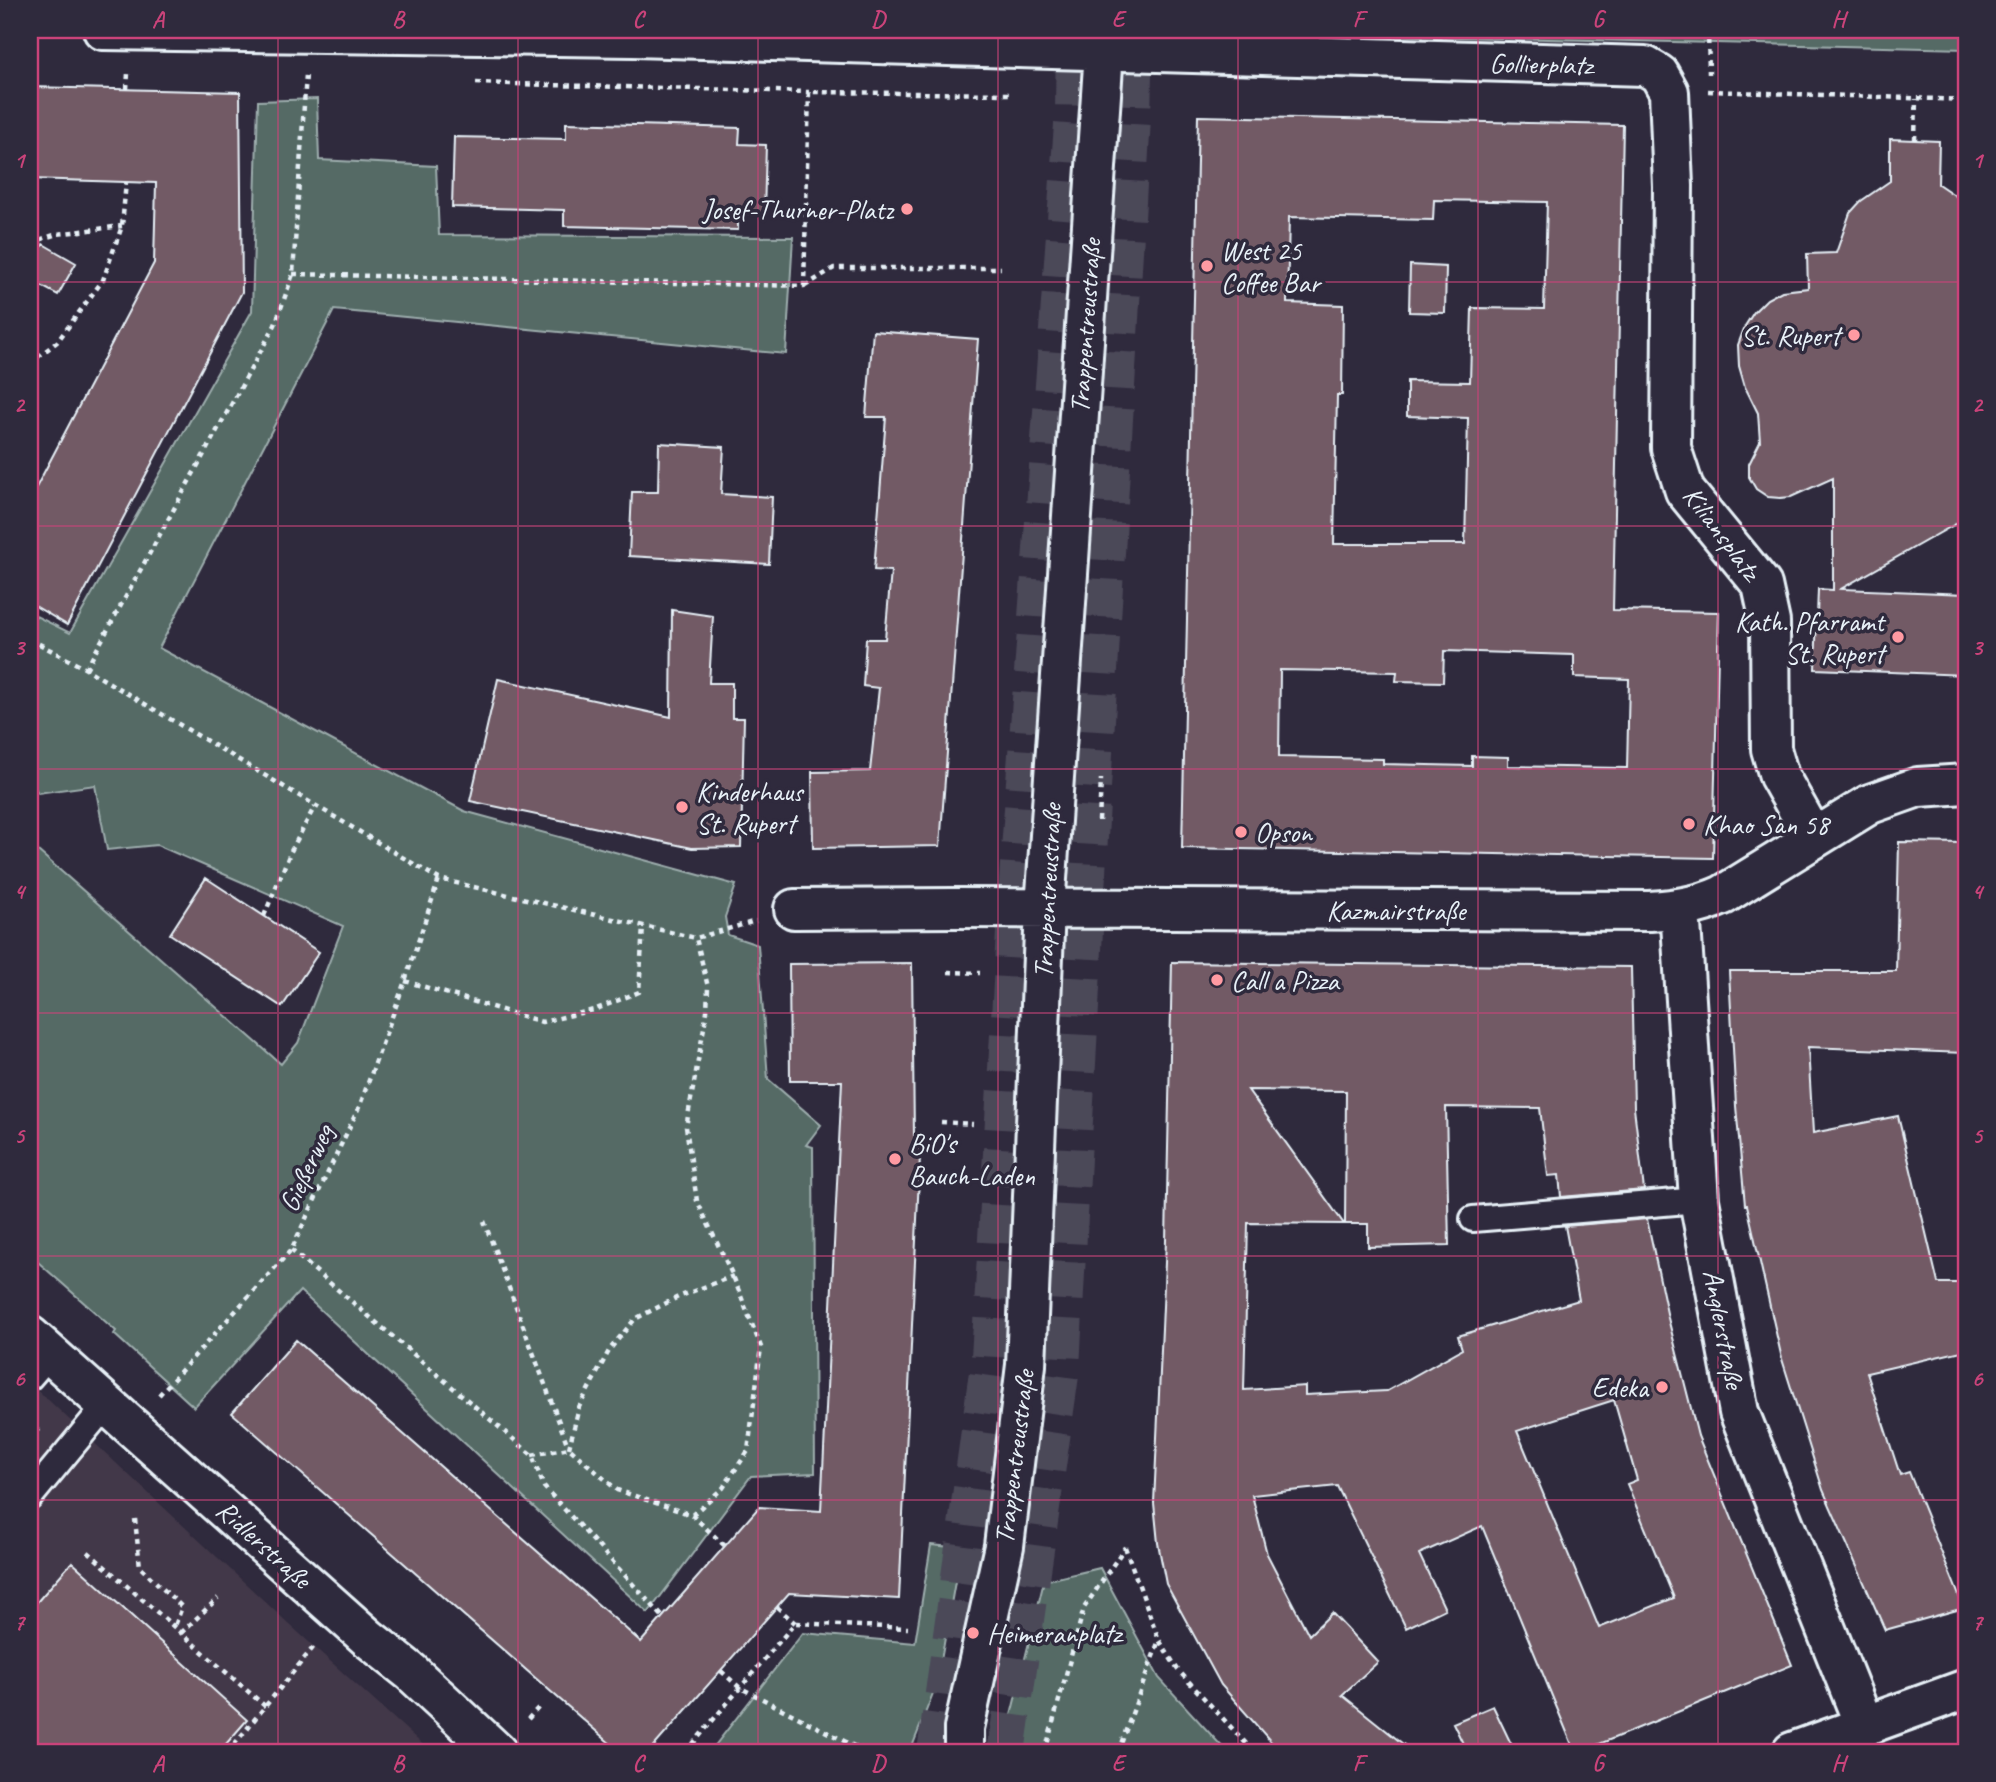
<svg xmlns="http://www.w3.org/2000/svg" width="1996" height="1782" font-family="Caveat,sans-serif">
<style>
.built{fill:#433849}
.green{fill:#546a65;stroke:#9eaeae;stroke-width:2}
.building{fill:#725a65;stroke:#e8f1f8;stroke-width:2;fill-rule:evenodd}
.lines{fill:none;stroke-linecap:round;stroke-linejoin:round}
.highway-tunnel{stroke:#4b4859;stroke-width:38;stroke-dasharray:38 19;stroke-linecap:butt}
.lane-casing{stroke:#e8f1f8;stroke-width:30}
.street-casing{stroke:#e8f1f8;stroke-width:44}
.secondary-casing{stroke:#e8f1f8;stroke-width:44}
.path{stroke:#e8f1f8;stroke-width:4.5;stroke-dasharray:5 5;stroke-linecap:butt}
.lane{stroke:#2f2a3d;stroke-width:24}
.street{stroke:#2f2a3d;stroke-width:38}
.secondary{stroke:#2f2a3d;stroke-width:38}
.grid{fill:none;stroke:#ca437a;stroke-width:2;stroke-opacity:0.55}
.poi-dot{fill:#ff9aa2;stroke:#2f2a3d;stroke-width:2.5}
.labels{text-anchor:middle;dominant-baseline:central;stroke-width:7;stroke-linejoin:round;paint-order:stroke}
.street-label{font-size:28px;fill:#e8f1f8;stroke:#2f2a3d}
.poi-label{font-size:28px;fill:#e8f1f8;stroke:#2f2a3d;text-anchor:start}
.neatline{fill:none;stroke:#ca437a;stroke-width:2.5}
.grid-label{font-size:23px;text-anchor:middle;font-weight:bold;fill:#ca437a}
</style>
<rect width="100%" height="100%" fill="#2f2a3d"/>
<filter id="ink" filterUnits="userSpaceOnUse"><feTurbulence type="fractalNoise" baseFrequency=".0143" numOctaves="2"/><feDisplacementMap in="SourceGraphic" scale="14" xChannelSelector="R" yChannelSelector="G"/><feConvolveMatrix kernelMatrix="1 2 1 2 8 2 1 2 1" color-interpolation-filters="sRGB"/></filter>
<g filter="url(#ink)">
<path class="built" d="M 30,1383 L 290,1625 L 431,1752 L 30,1752 Z"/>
<path class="green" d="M 1206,30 L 1966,30 L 1966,49 L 1206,31 Z
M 317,99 L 319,160 L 436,166 L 439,235 L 793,237 L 786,354 L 334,310 L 159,648 L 464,811 L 736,885 L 725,917 L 728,935 L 758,945 L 768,1079 L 821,1125 L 806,1145 L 813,1147 L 815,1473 L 751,1476 L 648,1613 L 300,1291 L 194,1407 L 114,1334 L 116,1331 L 30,1255 L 30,844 L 281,1064 L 298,1043 L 343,926 L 157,845 L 107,850 L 95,785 L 38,793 L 30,780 L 30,613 L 70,633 L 252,311 L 258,101 Z
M 931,1545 L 961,1548 L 937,1683 L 910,1752 L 710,1752 L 803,1633 L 915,1643 Z
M 1100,1568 L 1159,1678 L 1227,1752 L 1002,1752 L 1044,1581 Z"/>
<path class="building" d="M 30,87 L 240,92 L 242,292 L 67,625 L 30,603 L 30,499 L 154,263 L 156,183 L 30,179 Z
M 1198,116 L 1623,125 L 1613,610 L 1719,612 L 1713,858 L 1182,848 ZM 1434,200 L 1547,202 L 1544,309 L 1472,308 L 1470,382 L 1407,381 L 1407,416 L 1468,418 L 1465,544 L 1334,544 L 1337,395 L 1342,395 L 1343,305 L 1287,303 L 1289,217 L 1433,220 ZM 1444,651 L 1574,655 L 1574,677 L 1629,679 L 1627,768 L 1508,766 L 1508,757 L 1472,756 L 1472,766 L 1383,764 L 1383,759 L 1279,757 L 1280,670 L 1397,672 L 1396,681 L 1443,682 Z
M 566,123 L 740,128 L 739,144 L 766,145 L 764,214 L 738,214 L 738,230 L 564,226 L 564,210 L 452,207 L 454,137 L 566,139 Z
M 1890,139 L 1939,141 L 1938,184 L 1966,203 L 1966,514 L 1959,522 L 1841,589 L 1966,594 L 1966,675 L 1815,669 L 1818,589 L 1833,590 L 1833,478 L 1791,497 L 1780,498 L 1768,497 L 1756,489 L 1749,477 L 1749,464 L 1760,442 L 1758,413 L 1745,387 L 1739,366 L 1738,345 L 1745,326 L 1754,312 L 1767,299 L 1782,291 L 1808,288 L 1807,254 L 1836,253 L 1850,213 L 1861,201 L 1890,181 Z
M 43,244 L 76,263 L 58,295 L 30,280 L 30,267 Z
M 1410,265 L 1446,267 L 1445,313 L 1409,312 Z
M 873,331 L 978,339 L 940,846 L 813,848 L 812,772 L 870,771 L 879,688 L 863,686 L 866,639 L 885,639 L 891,571 L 874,570 L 886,417 L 866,417 Z
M 659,443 L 724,447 L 721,494 L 772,497 L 769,564 L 629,556 L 632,492 L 658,492 Z
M 672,610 L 713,616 L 709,683 L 732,683 L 732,718 L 744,718 L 741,847 L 692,848 L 470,801 L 498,679 L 671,717 Z
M 1899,842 L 1966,843 L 1965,1053 L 1808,1047 L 1813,1133 L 1898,1116 L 1938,1283 L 1966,1283 L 1966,1350 L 1867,1373 L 1900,1475 L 1909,1472 L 1964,1608 L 1885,1630 L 1823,1490 L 1782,1359 L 1747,1205 L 1745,1205 L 1736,1106 L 1729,971 L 1896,971 Z
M 206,878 L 319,952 L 282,1007 L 170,934 Z
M 1172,962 L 1631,967 L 1634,1108 L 1644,1190 L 1561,1197 L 1559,1175 L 1548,1176 L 1540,1108 L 1446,1107 L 1449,1245 L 1368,1247 L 1368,1224 L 1345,1224 L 1346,1091 L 1248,1090 L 1344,1224 L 1248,1223 L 1244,1390 L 1305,1386 L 1305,1395 L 1387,1391 L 1462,1349 L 1458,1336 L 1579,1300 L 1565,1226 L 1647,1219 L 1668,1318 L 1698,1436 L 1792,1665 L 1580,1752 L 1575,1752 L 1482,1526 L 1419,1554 L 1445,1609 L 1406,1628 L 1337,1486 L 1252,1495 L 1267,1554 L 1309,1635 L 1332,1613 L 1378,1662 L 1342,1695 L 1413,1752 L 1280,1752 L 1221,1685 L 1166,1584 L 1158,1543 L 1154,1503 L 1166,1241 ZM 1614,1400 L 1637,1480 L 1627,1484 L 1674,1598 L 1599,1628 L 1517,1431 Z
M 912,963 L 914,1135 L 921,1135 L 899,1599 L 789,1593 L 649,1752 L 620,1752 L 232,1413 L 296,1340 L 641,1642 L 759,1507 L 821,1511 L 842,1081 L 790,1081 L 789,964 Z
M 72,1562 L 247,1720 L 219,1752 L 30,1752 L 30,1610 Z
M 1493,1706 L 1515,1752 L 1467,1752 L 1453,1723 Z"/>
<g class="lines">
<path class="highway-tunnel" d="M 936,1752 L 990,1358 L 1019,864 L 1074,111 L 1075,30
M 1006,1752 L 1061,1368 L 1088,854 L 1132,118 L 1134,30"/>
<defs>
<path id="lane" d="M 1473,1219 L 1699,1200
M 30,1377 L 50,1354
M 30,1497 L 106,1405"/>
<path id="street" d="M 103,30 L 633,37 L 1645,66 L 1659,74 L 1669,92 L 1673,186 L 1671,448 L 1685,491 L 1762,585 L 1770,622 L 1771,749 L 1779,776 L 1814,838
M 1680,908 L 1699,1200 L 1739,1412 L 1865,1727
M 794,909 L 954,908 L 1650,911 C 1676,909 1699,906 1723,895 L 1870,804 L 1918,787 L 1966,784
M 964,1752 L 964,1728 L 1004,1546 L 1026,1365 L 1045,908 L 1104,51
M 1792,1752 L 1966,1689"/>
<path id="secondary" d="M 30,1336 L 368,1638 L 411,1672 L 497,1752"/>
</defs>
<use href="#lane" class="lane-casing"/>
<use href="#street" class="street-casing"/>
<use href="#secondary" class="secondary-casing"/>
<path class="path" d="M 1708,30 L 1709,74
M 476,83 L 809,92
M 127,89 L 128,73
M 1708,91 L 1966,100
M 1915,140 L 1916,99
M 30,243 L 57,234 L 122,226
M 293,274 L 804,286 L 809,92 L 1011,94
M 805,286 L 834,268 L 1001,268
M 30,363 L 57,342 L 103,280 L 122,226 L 126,182
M 30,639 L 86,669 L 439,879 L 696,938 L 756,921
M 86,669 L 275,325 L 293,274 L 306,74
M 1099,821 L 1101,779
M 264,916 L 290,853 L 315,806
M 948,972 L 980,973
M 405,981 L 542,1022 L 594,1010 L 639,992 L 643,926
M 941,1122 L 973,1124
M 484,1221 L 568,1446
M 291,1250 L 532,1455 L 544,1487 L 663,1617
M 159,1395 L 291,1250 L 360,1105 L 405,981 L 439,879
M 30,1426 L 40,1430
M 569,1448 L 579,1407 L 610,1349 L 635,1319 L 678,1297 L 733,1276
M 532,1455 L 569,1448 L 617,1490 L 692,1515 L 725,1546
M 692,1515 L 723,1488 L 748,1451 L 761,1347 L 733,1276 L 697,1201 L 686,1127 L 707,1011 L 708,987 L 696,938
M 135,1519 L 140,1567 L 182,1607 L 175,1626
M 1125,1547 L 1159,1640 L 1178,1670 L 1254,1752
M 88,1552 L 266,1707
M 777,1607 L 795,1623
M 181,1633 L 218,1598
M 721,1671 L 739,1687 L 856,1747 L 879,1752
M 528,1719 L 539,1707
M 228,1752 L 316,1644
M 686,1752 L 795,1623 L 908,1628
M 1045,1752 L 1084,1608 L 1125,1547
M 1118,1752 L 1159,1640"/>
<use href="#lane" class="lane"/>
<use href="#street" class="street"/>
<use href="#secondary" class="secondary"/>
</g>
</g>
<path class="grid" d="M 278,30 L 278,1752M 518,30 L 518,1752M 758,30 L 758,1752M 998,30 L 998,1752M 1238,30 L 1238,1752M 1478,30 L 1478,1752M 1718,30 L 1718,1752M 30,282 L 1966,282M 30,526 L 1966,526M 30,769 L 1966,769M 30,1013 L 1966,1013M 30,1256 L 1966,1256M 30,1500 L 1966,1500"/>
<g class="poi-dot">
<circle cx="907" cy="209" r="7"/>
<circle cx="1207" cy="266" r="7"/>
<circle cx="1854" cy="335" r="7"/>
<circle cx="1898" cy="637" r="7"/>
<circle cx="682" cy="807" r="7"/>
<circle cx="1689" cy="824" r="7"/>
<circle cx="1241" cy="832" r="7"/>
<circle cx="1217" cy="980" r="7"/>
<circle cx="895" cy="1159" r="7"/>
<circle cx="1662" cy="1387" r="7"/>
<circle cx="973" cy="1633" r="7"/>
</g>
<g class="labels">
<g class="street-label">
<text transform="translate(1541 64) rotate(1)">Gollierplatz</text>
<text transform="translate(1085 326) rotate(-86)">Trappentreustraße</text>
<text transform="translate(1722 533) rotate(53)">Kiliansplatz</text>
<text transform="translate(1047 891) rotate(-87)">Trappentreustraße</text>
<text x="1396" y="910">Kazmairstraße</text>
<text transform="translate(306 1168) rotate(-65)">Gießerweg</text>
<text transform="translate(1724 1329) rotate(79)">Anglerstraße</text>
<text transform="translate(1014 1457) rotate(-83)">Trappentreustraße</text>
<text transform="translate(264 1544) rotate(42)">Ridlerstraße</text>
</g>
<g class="poi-label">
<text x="893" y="209" text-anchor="end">Josef-Thurner-Platz</text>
<text x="1221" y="250">West 25<tspan x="1221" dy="32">Coffee Bar</tspan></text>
<text x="1840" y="335" text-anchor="end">St. Rupert</text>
<text x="1884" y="621" text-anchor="end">Kath. Pfarramt<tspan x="1884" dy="32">St. Rupert</tspan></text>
<text x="696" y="791">Kinderhaus<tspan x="696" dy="32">St. Rupert</tspan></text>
<text x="1703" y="824">Khao San 58</text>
<text x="1255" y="832">Opson</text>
<text x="1231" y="980">Call a Pizza</text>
<text x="909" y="1143">BiO's<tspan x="909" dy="32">Bauch-Laden</tspan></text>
<text x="1648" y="1387" text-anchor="end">Edeka</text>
<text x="987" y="1633">Heimeranplatz</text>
</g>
</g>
<rect width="1996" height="1782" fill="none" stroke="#2f2a3d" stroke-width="77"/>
<rect x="38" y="38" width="1920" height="1706" class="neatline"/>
<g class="grid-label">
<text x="158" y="27">A</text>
<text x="398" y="27">B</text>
<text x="638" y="27">C</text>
<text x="878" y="27">D</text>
<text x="1118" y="27">E</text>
<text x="1358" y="27">F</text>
<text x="1598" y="27">G</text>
<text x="1838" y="27">H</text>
<text x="19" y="168">1</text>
<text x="1977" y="168">1</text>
<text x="19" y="412">2</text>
<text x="1977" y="412">2</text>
<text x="19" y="655">3</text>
<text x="1977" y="655">3</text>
<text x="19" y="899">4</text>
<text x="1977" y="899">4</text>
<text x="19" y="1143">5</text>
<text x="1977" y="1143">5</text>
<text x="19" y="1386">6</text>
<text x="1977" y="1386">6</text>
<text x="19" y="1630">7</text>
<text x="1977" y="1630">7</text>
<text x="158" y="1771">A</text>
<text x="398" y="1771">B</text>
<text x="638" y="1771">C</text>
<text x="878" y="1771">D</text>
<text x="1118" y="1771">E</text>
<text x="1358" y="1771">F</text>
<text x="1598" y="1771">G</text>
<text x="1838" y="1771">H</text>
</g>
</svg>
